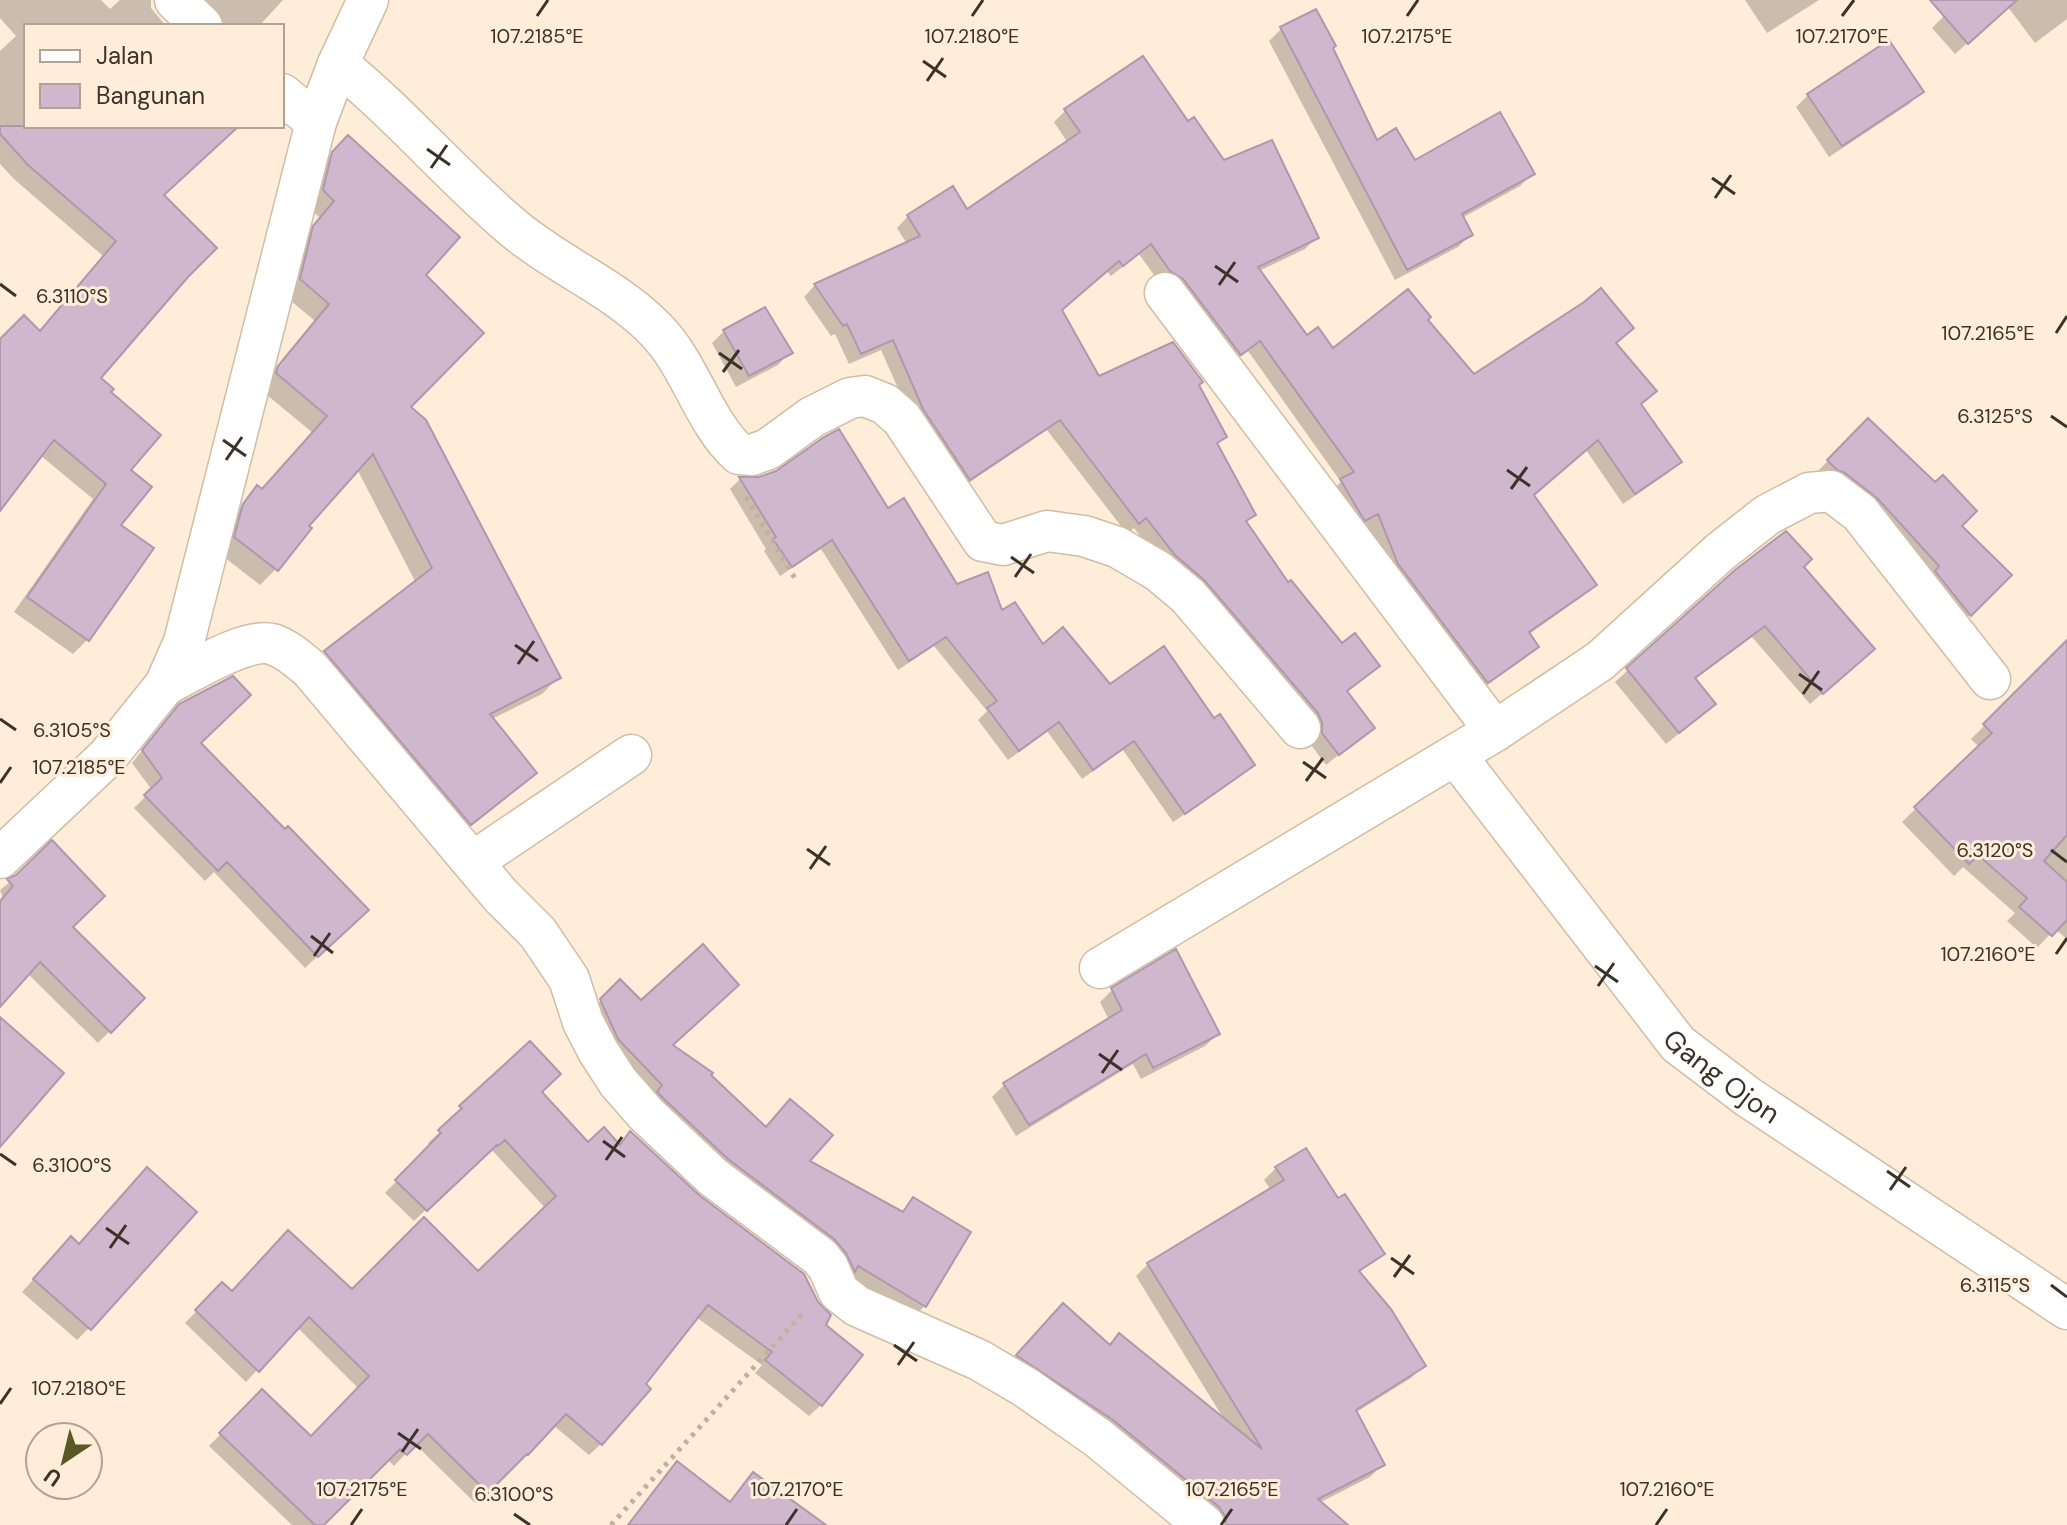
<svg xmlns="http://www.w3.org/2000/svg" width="2067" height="1525" font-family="'DM Sans',sans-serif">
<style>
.shadow{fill:#0003}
.building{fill:#cfb8cd;stroke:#af98ad;stroke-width:2}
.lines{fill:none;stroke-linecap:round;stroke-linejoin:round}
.minor-casing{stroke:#d0bda4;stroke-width:43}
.path{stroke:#bfb1a0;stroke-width:5;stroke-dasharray:4 6;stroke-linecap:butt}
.minor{stroke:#fff;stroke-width:40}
.ticks{fill:none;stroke:#3b3329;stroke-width:3}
.labels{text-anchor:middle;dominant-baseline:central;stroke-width:6;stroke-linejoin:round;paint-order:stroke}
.street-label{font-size:28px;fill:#3b3329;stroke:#feedd9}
.ticks-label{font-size:20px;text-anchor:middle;fill:#3b3329;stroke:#feedd9;stroke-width:6;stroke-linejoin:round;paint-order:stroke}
</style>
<rect width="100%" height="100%" fill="#feedd9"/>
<path class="shadow" d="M 0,0 L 101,0 L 110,9 L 120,0 L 151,0 L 151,8 L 166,26 L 26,26 L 26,126 L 231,126 L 162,195 L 187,276 L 98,379 L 109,392 L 129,470 L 118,525 L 88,639 L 73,654 L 14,612 L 93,499 L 40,455 L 0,508 L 0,342 L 39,332 L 103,256 L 14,179 L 0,164 L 0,51 L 16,36 L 0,18 Z
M 179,0 L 283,0 L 259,26 L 205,26 Z
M 1745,0 L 1819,0 L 1767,33 Z
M 1929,0 L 2067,0 L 2067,19 L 2035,43 L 2008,7 L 1955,54 L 1932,28 L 1945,15 Z
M 1281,29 L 1331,48 L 1376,142 L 1415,163 L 1533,173 L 1520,186 L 1462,218 L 1470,235 L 1458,247 L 1395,280 L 1269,41 Z
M 1142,58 L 1188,124 L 1224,163 L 1316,238 L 1305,249 L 1259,271 L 1306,338 L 1333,351 L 1425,320 L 1473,377 L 1614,344 L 1639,405 L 1679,461 L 1668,473 L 1623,504 L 1586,450 L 1532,496 L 1594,585 L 1583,596 L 1528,635 L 1536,647 L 1525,658 L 1475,693 L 1387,576 L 1366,523 L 1353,531 L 1330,492 L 1341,482 L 1248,351 L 1228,365 L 1159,282 L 1139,254 L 1111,276 L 1107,271 L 1060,311 L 1098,378 L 1197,385 L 1225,437 L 1216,446 L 1254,515 L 1245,523 L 1287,585 L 1365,677 L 1345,693 L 1372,728 L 1326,765 L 1311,745 L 1312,735 L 1163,566 L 1134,528 L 1127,534 L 1047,430 L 958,490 L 912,420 L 881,350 L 849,364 L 835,334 L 831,336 L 804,297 L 815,285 L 907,244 L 897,228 L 908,216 L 966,211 L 1068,143 L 1054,122 L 1065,111 Z
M 1921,92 L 1909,104 L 1829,157 L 1796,107 L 1808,95 Z
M 332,153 L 424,275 L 408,407 L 558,678 L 542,694 L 492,719 L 535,772 L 454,840 L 309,668 L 325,652 L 416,583 L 357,469 L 306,526 L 276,569 L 260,585 L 219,553 L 227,522 L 257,488 L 261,490 L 313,433 L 261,390 L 262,384 L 315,321 L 285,296 L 298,245 L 320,218 L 308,206 L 317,170 Z
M 724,331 L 790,352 L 778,365 L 736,387 L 712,343 Z
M 1868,420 L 1960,526 L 2009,575 L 1958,627 L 1816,473 Z
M 740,479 L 760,479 L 887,511 L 956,586 L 1001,613 L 1042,646 L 1109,686 L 1213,721 L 1253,765 L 1242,775 L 1173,822 L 1123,750 L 1082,779 L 1047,731 L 1008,760 L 978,720 L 987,711 L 934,646 L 898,670 L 821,549 L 780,576 L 764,551 L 766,549 L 730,489 Z
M 1801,567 L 1860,661 L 1810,704 L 1752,637 L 1694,680 L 1701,716 L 1666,744 L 1615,682 L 1628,670 Z
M 2058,652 L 2067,662 L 2067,939 L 2055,929 L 2037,948 L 2007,921 L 2015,913 L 1963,867 L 1954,876 L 1902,822 L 1979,747 L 1971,739 Z
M 168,718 L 198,743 L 354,922 L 305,968 L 214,872 L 205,881 L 134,808 L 152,790 L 132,763 Z
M 17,876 L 142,998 L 98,1043 L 27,973 L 0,1004 L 0,902 L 3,899 L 0,890 Z
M 620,982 L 671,1046 L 708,1076 L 765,1129 L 807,1161 L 901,1213 L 913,1200 L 925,1306 L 914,1316 L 848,1276 L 648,1103 L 590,1011 Z
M 1112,990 L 1218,1034 L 1205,1046 L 1141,1079 L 1133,1064 L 1016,1136 L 992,1097 L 1004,1085 L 1109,1020 L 1100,1002 Z
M 530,1044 L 540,1092 L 588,1145 L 618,1145 L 630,1134 L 824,1325 L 821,1405 L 809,1416 L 755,1373 L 762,1365 L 696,1317 L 601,1444 L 589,1455 L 553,1425 L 475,1503 L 415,1444 L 394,1466 L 387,1459 L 321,1525 L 292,1525 L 209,1446 L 262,1392 L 311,1439 L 359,1389 L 297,1327 L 246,1382 L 185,1323 L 222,1285 L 231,1293 L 352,1292 L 478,1273 L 546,1209 L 492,1150 L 485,1156 L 484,1155 L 414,1221 L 385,1193 L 431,1146 L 428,1143 L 451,1121 L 449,1119 Z
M 1276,1168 L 1337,1201 L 1382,1253 L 1358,1273 L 1423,1366 L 1411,1378 L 1355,1413 L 1382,1465 L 1370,1477 L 1319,1503 L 1330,1525 L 1211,1525 L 1005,1368 L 1051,1317 L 1108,1347 L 1225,1421 L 1136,1276 L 1148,1264 L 1271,1190 L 1264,1180 Z
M 59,1251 L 89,1328 L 77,1340 L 22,1292 Z
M 677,1463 L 728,1504 L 754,1474 L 789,1525 L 627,1525 Z"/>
<path class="building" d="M 1930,0 L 2017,0 L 1968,44 Z
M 1316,9 L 1336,46 L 1333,48 L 1377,140 L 1396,128 L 1415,160 L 1500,112 L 1535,174 L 1462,214 L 1473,235 L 1407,270 L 1280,27 Z
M 1889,40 L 1924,92 L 1842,146 L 1807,94 Z
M 1143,56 L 1188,121 L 1194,117 L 1224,160 L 1272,140 L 1319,238 L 1258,267 L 1307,335 L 1318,327 L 1333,348 L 1408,289 L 1431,317 L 1428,320 L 1474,374 L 1584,302 L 1601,288 L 1634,328 L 1616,343 L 1657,391 L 1641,404 L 1682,462 L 1635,494 L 1598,440 L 1534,495 L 1597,585 L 1529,632 L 1539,647 L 1488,683 L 1398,564 L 1378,514 L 1365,521 L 1360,513 L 1340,479 L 1354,472 L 1260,341 L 1241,355 L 1183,279 L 1170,271 L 1151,244 L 1123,266 L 1119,261 L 1062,310 L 1099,376 L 1173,342 L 1203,382 L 1199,385 L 1227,437 L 1217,443 L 1256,515 L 1246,521 L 1288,582 L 1291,580 L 1342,643 L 1355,633 L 1380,666 L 1347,691 L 1375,728 L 1339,755 L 1322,733 L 1322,723 L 1318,713 L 1205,581 L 1175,555 L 1146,518 L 1139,524 L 1060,420 L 970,480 L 923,409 L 893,340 L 861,354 L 847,324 L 843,326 L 814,284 L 920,236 L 907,215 L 953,186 L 967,209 L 1080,132 L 1064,109 Z
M 0,126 L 239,126 L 164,195 L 217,248 L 188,277 L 101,378 L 114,389 L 111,392 L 161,435 L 131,470 L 152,487 L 121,525 L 154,548 L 89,641 L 27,597 L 106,484 L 54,440 L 0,511 L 0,339 L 24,315 L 40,331 L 116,241 L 28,165 L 0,134 Z
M 348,135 L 460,237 L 426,275 L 484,333 L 411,407 L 426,420 L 561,678 L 490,714 L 537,773 L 471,825 L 324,651 L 432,568 L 373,454 L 309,526 L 312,528 L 278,571 L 234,537 L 243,504 L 257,485 L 262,489 L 327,416 L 276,373 L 278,366 L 329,304 L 300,279 L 313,226 L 334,201 L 323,190 L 332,152 Z
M 765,307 L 793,353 L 749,376 L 723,330 Z
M 1868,418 L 1935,482 L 1943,475 L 1977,511 L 1962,526 L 2012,575 L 1971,616 L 1935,571 L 1939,566 L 1878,499 L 1845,473 L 1837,470 L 1827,460 Z
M 839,429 L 888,508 L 904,498 L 957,584 L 988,572 L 1002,610 L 1015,602 L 1043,644 L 1063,627 L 1110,684 L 1164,646 L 1214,718 L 1220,714 L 1255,765 L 1185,814 L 1134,741 L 1093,770 L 1059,722 L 1019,751 L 987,708 L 997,701 L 946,637 L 909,661 L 832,540 L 792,567 L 773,539 L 776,537 L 739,477 L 759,477 L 776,471 L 824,437 Z
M 1786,531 L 1812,559 L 1804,567 L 1875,649 L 1823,694 L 1765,626 L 1695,678 L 1716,704 L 1679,733 L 1626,668 L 1735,570 Z
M 2067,640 L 2067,835 L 2044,861 L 2067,882 L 2067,920 L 2052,936 L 2019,907 L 2027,898 L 1978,855 L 1969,864 L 1914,807 L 1992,733 L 1983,724 Z
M 233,676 L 251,695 L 201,743 L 285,829 L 288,826 L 369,910 L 318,957 L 227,862 L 218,871 L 144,795 L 162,778 L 142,750 L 179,704 Z
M 52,840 L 105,896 L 73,927 L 145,998 L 111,1033 L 40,962 L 0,1007 L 0,901 L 13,886 L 7,879 L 16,875 Z
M 703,944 L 739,985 L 673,1045 L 713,1073 L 711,1075 L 766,1127 L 790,1099 L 833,1135 L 810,1161 L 903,1212 L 913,1197 L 971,1232 L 926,1307 L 858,1266 L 855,1272 L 846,1253 L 834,1239 L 728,1159 L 663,1098 L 657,1092 L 662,1085 L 618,1039 L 600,999 L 620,979 L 641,1000 Z
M 1176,949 L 1220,1034 L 1153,1068 L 1146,1054 L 1029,1125 L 1003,1083 L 1122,1010 L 1111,988 Z
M 0,1017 L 64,1073 L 0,1147 Z
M 530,1041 L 561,1074 L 542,1092 L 588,1142 L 604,1127 L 620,1145 L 630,1131 L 699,1195 L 804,1274 L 818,1302 L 831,1315 L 826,1325 L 863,1355 L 822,1406 L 765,1360 L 772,1352 L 708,1305 L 646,1384 L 651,1389 L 602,1445 L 566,1414 L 528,1455 L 527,1454 L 488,1493 L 428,1434 L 407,1455 L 400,1449 L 324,1525 L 315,1525 L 219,1433 L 262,1389 L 311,1436 L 369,1376 L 309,1317 L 259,1372 L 195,1310 L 222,1282 L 232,1291 L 288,1230 L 352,1289 L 424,1217 L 478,1271 L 556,1196 L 505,1140 L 498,1146 L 497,1145 L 427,1211 L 395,1180 L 441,1133 L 438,1130 L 462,1108 L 459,1106 Z
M 1306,1148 L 1338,1198 L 1345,1194 L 1385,1254 L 1359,1271 L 1391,1309 L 1426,1366 L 1356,1410 L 1385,1465 L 1318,1499 L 1348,1525 L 1226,1525 L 1225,1516 L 1219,1507 L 1113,1420 L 1016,1355 L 1063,1303 L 1110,1345 L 1119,1333 L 1262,1449 L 1147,1263 L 1284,1180 L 1275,1167 Z
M 147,1167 L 197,1212 L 91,1330 L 33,1279 L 71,1236 L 79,1244 Z
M 677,1461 L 730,1502 L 753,1472 L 826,1525 L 628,1525 Z"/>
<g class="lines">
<defs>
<g id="minor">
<path d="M 175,0 L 202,26"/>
<path d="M 338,64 C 400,114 451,175 511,226 C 556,265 613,286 655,329 C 691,365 702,420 739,454 L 752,455 L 768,449 L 812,417 L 850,398 L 865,396 L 885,404 L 902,419 L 983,541 L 1003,545 L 1047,531 L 1084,536 L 1117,547 L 1158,571 L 1188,596 L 1300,728"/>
<path d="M 282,94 L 316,122"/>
<path d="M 1165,293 L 1495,731"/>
<path d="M 165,685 C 190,673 245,637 272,644 C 287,649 298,659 310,669 L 500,895 L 538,933 L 569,979 L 583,1022 L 598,1051 L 618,1082 L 646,1114 L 713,1177 L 820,1257 L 828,1267 L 839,1292 L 857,1306 L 979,1360 L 1025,1387 L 1098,1438 L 1204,1525"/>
<path id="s1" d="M 1456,756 L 1678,1044 L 1748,1097 L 2067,1309"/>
<path d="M 0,858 L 107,757 L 165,685 L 184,642 L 316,122 L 338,64 L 368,0"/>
<path d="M 474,861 L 631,755"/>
<path d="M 1100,968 L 1495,731 L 1600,661 L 1720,552 L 1767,515 L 1809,493 L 1831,491 L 1860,513 L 1990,679"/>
</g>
</defs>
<use href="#minor" class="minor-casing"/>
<path class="path" d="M 746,497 L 796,580
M 611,1525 L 803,1313"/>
<use href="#minor" class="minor"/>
</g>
<path class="ticks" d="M 537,16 L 548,0M 972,16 L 983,0M 1407,16 L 1418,0M 1842,16 L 1854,0M 923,61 L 946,77M 927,81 L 943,58M 427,149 L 450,165M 431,168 L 447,145M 1712,178 L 1735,194M 1715,198 L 1731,175M 1215,266 L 1238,282M 0,284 L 16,296M 1219,285 L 1235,262M 2056,333 L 2067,316M 719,353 L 742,369M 723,372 L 739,350M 2051,416 L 2067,427M 223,440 L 246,456M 226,460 L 242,437M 1507,470 L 1530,486M 1511,489 L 1527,467M 1011,557 L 1034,573M 1015,577 L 1031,554M 515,645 L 538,661M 518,664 L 534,641M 1799,674 L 1822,690M 1803,694 L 1819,671M 0,719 L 16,730M 1303,762 L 1326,778M 1306,781 L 1323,758M 0,783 L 11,767M 807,849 L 830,865M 2051,850 L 2067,862M 810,869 L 826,846M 311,936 L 333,953M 2056,954 L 2067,938M 314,956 L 330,933M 1595,966 L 1618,982M 1598,986 L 1614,963M 1099,1054 L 1122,1070M 1102,1073 L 1118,1050M 603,1141 L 625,1157M 0,1154 L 16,1165M 606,1160 L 622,1137M 1887,1171 L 1910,1187M 1890,1190 L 1906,1167M 106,1228 L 129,1244M 110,1248 L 126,1225M 1391,1258 L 1414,1274M 1394,1277 L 1410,1255M 2051,1285 L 2067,1297M 894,1345 L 917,1361M 898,1365 L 914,1342M 0,1404 L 11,1388M 398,1433 L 421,1449M 402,1452 L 418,1429M 514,1514 L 530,1525M 351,1525 L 362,1509M 786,1525 L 797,1509M 1221,1525 L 1232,1509M 1656,1525 L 1667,1509"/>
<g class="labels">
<g class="street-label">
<text stroke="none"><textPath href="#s1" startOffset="418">Gang Ojon</textPath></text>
</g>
</g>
<g class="ticks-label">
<text x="537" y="43">107.2185°E</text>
<text x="972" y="43">107.2180°E</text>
<text x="1407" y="43">107.2175°E</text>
<text x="1842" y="43">107.2170°E</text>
<text x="72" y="303">6.3110°S</text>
<text x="1988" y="340">107.2165°E</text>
<text x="1995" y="423">6.3125°S</text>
<text x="72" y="737">6.3105°S</text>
<text x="79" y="774">107.2185°E</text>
<text x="1995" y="857">6.3120°S</text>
<text x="1988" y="961">107.2160°E</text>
<text x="72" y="1172">6.3100°S</text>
<text x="1995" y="1292">6.3115°S</text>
<text x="79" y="1395">107.2180°E</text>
<text x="362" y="1496">107.2175°E</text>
<text x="797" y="1496">107.2170°E</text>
<text x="1232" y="1496">107.2165°E</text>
<text x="1667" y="1496">107.2160°E</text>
<text x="514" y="1501">6.3100°S</text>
</g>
<rect x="24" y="24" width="260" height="104" fill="#feedd9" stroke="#b0a393" stroke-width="2"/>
<rect x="40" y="50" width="40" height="12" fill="#ffffff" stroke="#b0a393" stroke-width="2"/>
<text x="96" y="64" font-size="24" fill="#3b3329">Jalan</text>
<rect x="40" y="84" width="40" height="24" fill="#cfb8cd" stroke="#b0a393" stroke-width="2"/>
<text x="96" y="104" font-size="24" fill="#3b3329">Bangunan</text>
<g transform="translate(64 1461) rotate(215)"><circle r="38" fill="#feedd9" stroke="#b0a393" stroke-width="2"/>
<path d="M0-6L14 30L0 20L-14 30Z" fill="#595925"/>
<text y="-12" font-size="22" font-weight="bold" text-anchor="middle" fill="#3b3329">U</text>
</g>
</svg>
